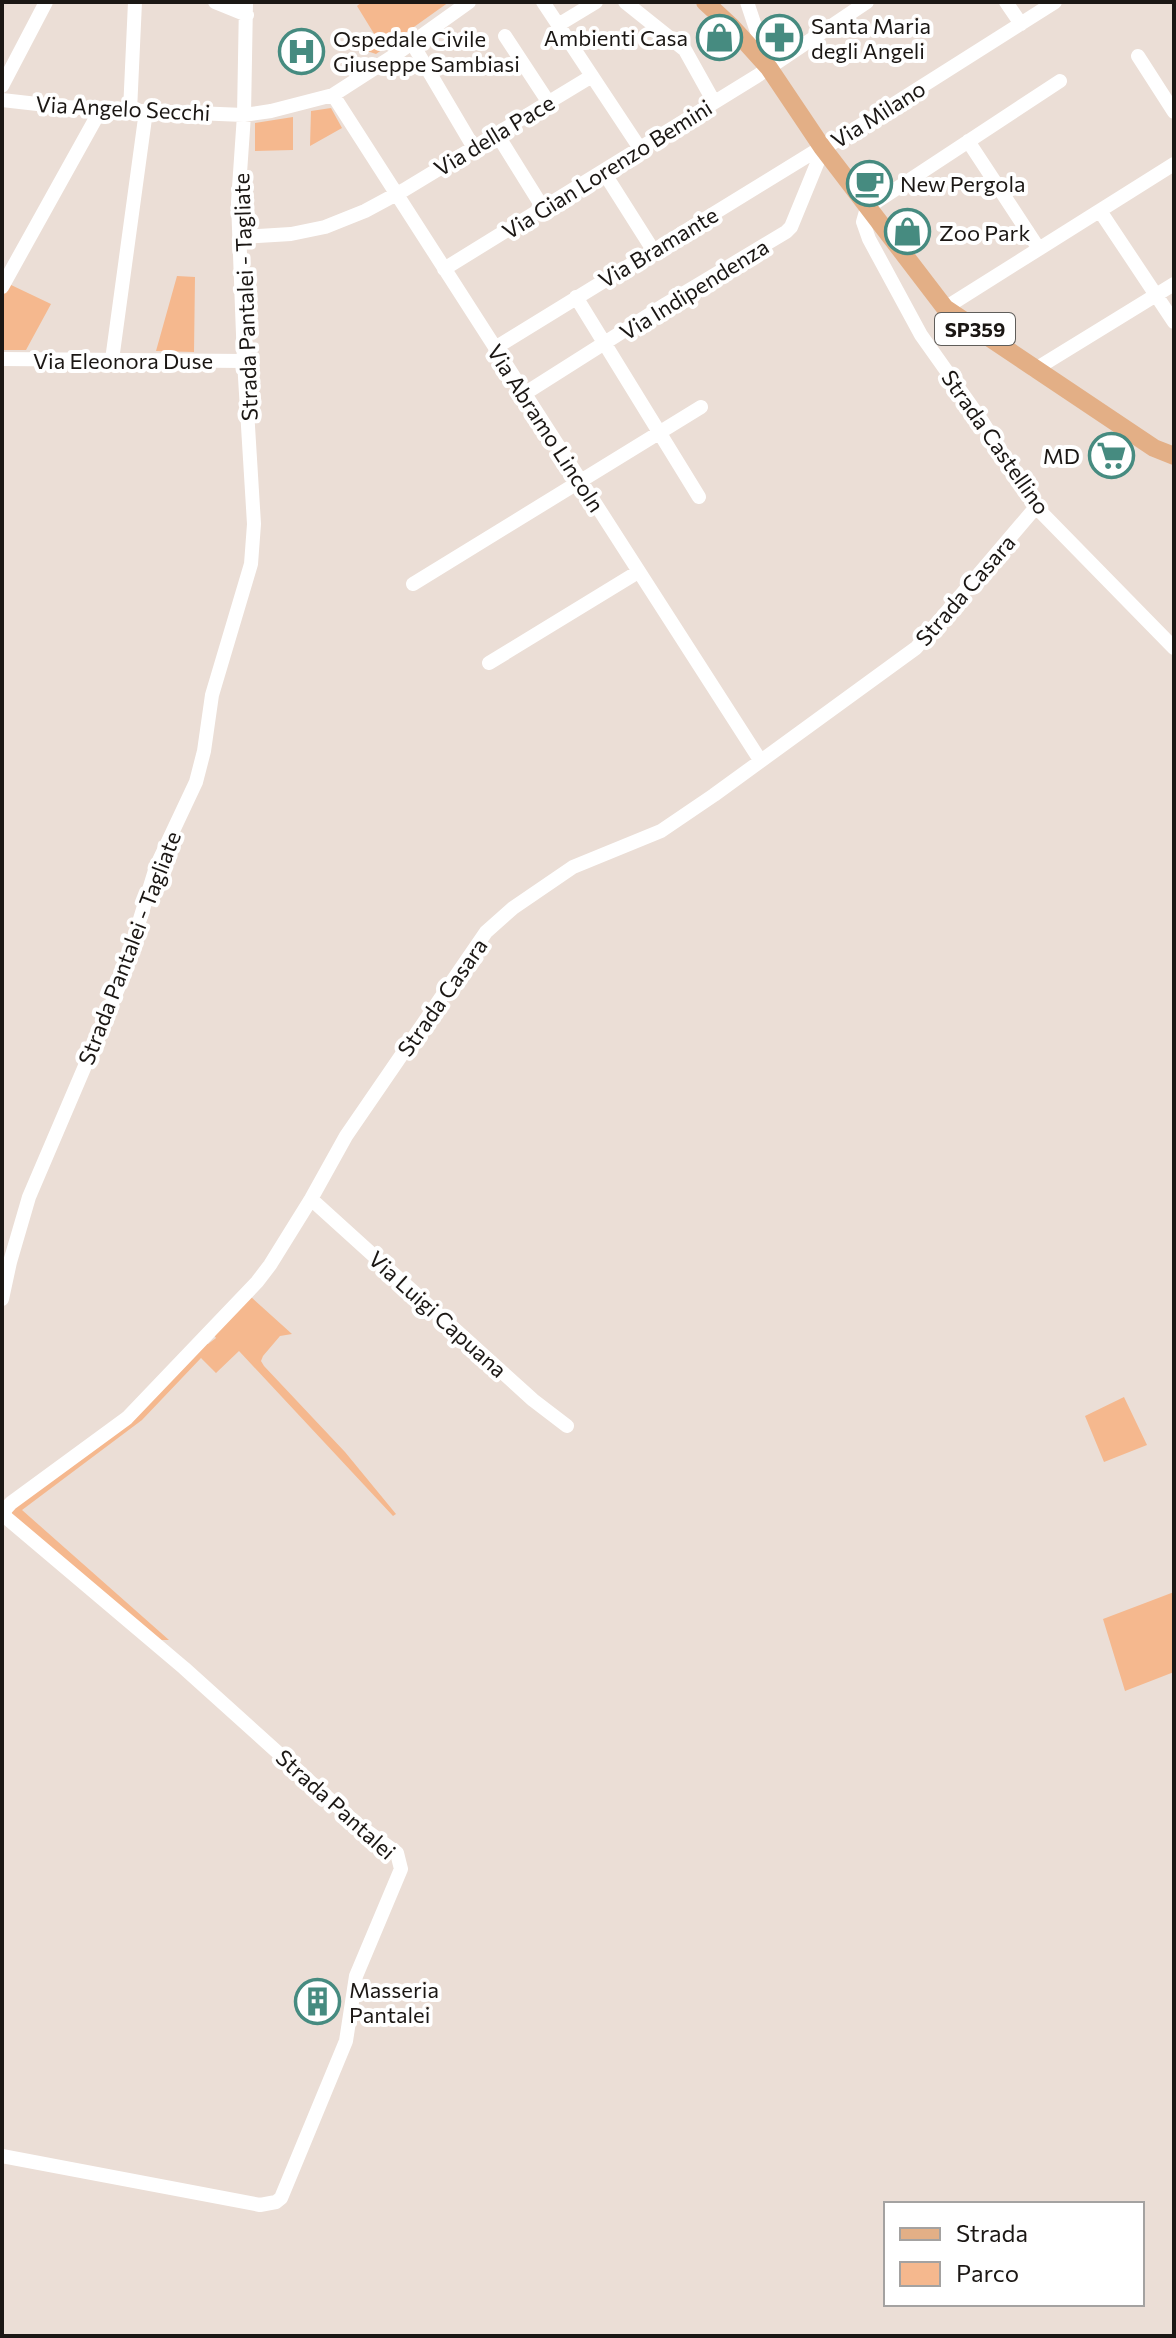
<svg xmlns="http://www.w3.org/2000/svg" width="1176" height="2338" font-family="Commissioner,sans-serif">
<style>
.green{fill:#f5b88e}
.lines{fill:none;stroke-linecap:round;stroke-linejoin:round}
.minor{stroke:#fff;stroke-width:14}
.major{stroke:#e3af86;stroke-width:18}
.labels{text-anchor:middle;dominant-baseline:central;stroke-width:8;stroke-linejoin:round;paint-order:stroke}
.shield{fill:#fff;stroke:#5f5d5a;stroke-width:2}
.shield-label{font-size:20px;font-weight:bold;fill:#1b1714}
.poi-label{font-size:22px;fill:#1b1714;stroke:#fff;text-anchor:start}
.street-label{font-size:22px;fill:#1b1714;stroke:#fff}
</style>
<rect width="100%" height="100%" fill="#ebded6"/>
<path class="green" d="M 362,2 L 449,2 L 376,54 L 367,51 L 364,44 L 376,37 L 357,6 Z
M 331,108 L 342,128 L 310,146 L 311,111 Z
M 293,117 L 293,150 L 255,151 L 255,123 Z
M 177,276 L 195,277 L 194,352 L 156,351 Z
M 9,284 L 51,304 L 26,350 L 2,350 L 2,297 Z
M 251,1297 L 292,1334 L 280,1336 L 263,1356 L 261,1361 L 264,1366 L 345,1452 L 396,1514 L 393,1516 L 239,1351 L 216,1373 L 201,1358 L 142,1420 L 22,1510 L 169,1640 L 155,1640 L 12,1515 L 12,1511 L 205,1344 L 208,1344 L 216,1338 L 214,1335 Z
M 1124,1397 L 1147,1445 L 1104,1462 L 1085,1416 Z
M 1174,1592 L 1174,1672 L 1125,1691 L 1103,1619 Z"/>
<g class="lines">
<path class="minor" d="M 215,2 L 247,15
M 543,2 L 639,147
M 625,2 L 685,50 L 714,102
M 747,2 L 767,62
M 1006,2 L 1021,24
M 558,25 L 596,2
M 505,36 L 549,103
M 412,43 L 474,148
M 1138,56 L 1174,112
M 1060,81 L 867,208 L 863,222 L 869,239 L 921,335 L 982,421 L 1036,507 L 1174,648
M 2,86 L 46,2
M 333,95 L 760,760
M 2,100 L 64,107 L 146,111 L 244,115 L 271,111 L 333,95 L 392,57 L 469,2
M 130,111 L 135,2
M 497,134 L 543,208
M 968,141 L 1039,249
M 603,171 L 653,250
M 1100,211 L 1174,322
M 240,237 L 291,234 L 325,227 L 365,211 L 404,190 L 592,76
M 444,269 L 757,76 L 867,2
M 2,287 L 101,109
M 576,297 L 699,497
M 945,308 L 1174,164
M 495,348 L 822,147
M 2,359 L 244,361
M 112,360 L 146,111
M 1034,370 L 1174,284
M 524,394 L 666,304 L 786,232 L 791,227 L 823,149 L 1055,2
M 413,584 L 701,407
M 489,663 L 638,572
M 311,1199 L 533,1400 L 567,1426
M 2,1299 L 10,1262 L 29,1197 L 120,984 L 156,867 L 196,782 L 204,751 L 212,695 L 251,564 L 254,524 L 244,361 L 238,202 L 244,115 L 246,2
M 2,1513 L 11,1503 L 127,1418 L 257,1282 L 270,1265 L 311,1199 L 346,1136 L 486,932 L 513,908 L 573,867 L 661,831 L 714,795 L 916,648 L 1036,507
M 2,1514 L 184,1668 L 357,1824 L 397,1853 L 401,1869 L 356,1976 L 346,2041 L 281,2198 L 276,2202 L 260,2205 L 2,2156"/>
<path class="major" d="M 705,2 L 731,26 L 769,68 L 822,147 L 945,308 L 1154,448 L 1174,456"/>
</g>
<defs>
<symbol id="shop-ring" viewBox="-11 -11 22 22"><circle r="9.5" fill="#fff" stroke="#468b80" stroke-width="1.5"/><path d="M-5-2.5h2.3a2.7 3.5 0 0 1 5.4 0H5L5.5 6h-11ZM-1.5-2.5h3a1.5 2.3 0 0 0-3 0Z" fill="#468b80"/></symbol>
<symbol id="pharmacy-ring" viewBox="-11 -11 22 22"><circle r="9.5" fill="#fff" stroke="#468b80" stroke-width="1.5"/><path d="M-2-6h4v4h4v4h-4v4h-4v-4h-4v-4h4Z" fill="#468b80"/></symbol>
<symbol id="hospital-ring" viewBox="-11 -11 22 22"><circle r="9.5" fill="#fff" stroke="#468b80" stroke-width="1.5"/><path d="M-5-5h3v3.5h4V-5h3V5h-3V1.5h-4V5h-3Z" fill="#468b80"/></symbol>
<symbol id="cafe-ring" viewBox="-11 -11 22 22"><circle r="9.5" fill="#fff" stroke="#468b80" stroke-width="1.5"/><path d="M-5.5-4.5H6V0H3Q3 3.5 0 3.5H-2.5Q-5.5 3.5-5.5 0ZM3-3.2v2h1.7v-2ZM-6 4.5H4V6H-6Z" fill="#468b80"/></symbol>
<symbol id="supermarket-ring" viewBox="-11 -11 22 22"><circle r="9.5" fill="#fff" stroke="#468b80" stroke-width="1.5"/><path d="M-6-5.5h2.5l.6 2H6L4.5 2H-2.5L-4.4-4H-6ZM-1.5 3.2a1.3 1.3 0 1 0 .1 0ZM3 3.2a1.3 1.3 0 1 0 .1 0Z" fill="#468b80"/></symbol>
<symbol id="building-ring" viewBox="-11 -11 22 22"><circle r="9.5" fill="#fff" stroke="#468b80" stroke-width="1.5"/><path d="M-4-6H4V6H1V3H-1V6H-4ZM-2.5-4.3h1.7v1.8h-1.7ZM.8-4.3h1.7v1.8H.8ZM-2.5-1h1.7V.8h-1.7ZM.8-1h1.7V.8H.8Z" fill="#468b80"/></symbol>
</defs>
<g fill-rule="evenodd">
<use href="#shop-ring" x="694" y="12" width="51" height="51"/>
<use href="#pharmacy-ring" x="754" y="12" width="51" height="51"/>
<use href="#hospital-ring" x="276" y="26" width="51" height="51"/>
<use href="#cafe-ring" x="844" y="158" width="51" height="51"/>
<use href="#shop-ring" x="882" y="206" width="51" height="51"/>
<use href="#supermarket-ring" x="1086" y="430" width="51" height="51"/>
<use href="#building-ring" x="292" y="1976" width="51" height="51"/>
</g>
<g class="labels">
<rect class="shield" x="935" y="313" width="80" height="32" rx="6"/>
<g class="shield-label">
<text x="975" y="329">SP359</text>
</g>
<g class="poi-label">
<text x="811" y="25">Santa Maria<tspan x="811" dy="25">degli Angeli</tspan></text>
<text x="688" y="37" text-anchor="end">Ambienti Casa</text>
<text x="333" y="38">Ospedale Civile<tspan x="333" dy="25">Giuseppe Sambiasi</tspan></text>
<text x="900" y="183">New Pergola</text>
<text x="939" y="232">Zoo Park</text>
<text x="1080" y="455" text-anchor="end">MD</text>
<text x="349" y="1989">Masseria<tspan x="349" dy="25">Pantalei</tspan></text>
</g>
<g class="street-label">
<text transform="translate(123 108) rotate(3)">Via Angelo Secchi</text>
<text transform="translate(878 114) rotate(-32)">Via Milano</text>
<text transform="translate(494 135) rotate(-31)">Via della Pace</text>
<text transform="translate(607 169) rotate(-32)">Via Gian Lorenzo Bemini</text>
<text transform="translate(658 247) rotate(-31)">Via Bramante</text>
<text transform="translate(694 289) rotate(-32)">Via Indipendenza</text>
<text transform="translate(245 297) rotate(-92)">Strada Pantalei - Tagliate</text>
<text x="123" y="360">Via Eleonora Duse</text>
<text transform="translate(546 428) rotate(57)">Via Abramo Lincoln</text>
<text transform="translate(996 442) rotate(55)">Strada Castellino</text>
<text transform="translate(965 590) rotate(-49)">Strada Casara</text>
<text transform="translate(129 948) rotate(-69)">Strada Pantalei - Tagliate</text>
<text transform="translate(442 997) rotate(-55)">Strada Casara</text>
<text transform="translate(438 1314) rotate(42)">Via Luigi Capuana</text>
<text transform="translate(336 1804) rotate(42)">Strada Pantalei</text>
</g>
</g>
<rect width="1176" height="2338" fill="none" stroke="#1b1714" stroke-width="8"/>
<rect x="884" y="2202" width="260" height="104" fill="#ffffff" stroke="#a4a2a1" stroke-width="2"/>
<rect x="900" y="2228" width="40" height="12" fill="#e3af86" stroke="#a4a2a1" stroke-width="2"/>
<text x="956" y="2242" font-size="24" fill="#1b1714">Strada</text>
<rect x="900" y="2262" width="40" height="24" fill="#f5b88e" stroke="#a4a2a1" stroke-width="2"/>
<text x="956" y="2282" font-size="24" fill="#1b1714">Parco</text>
</svg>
